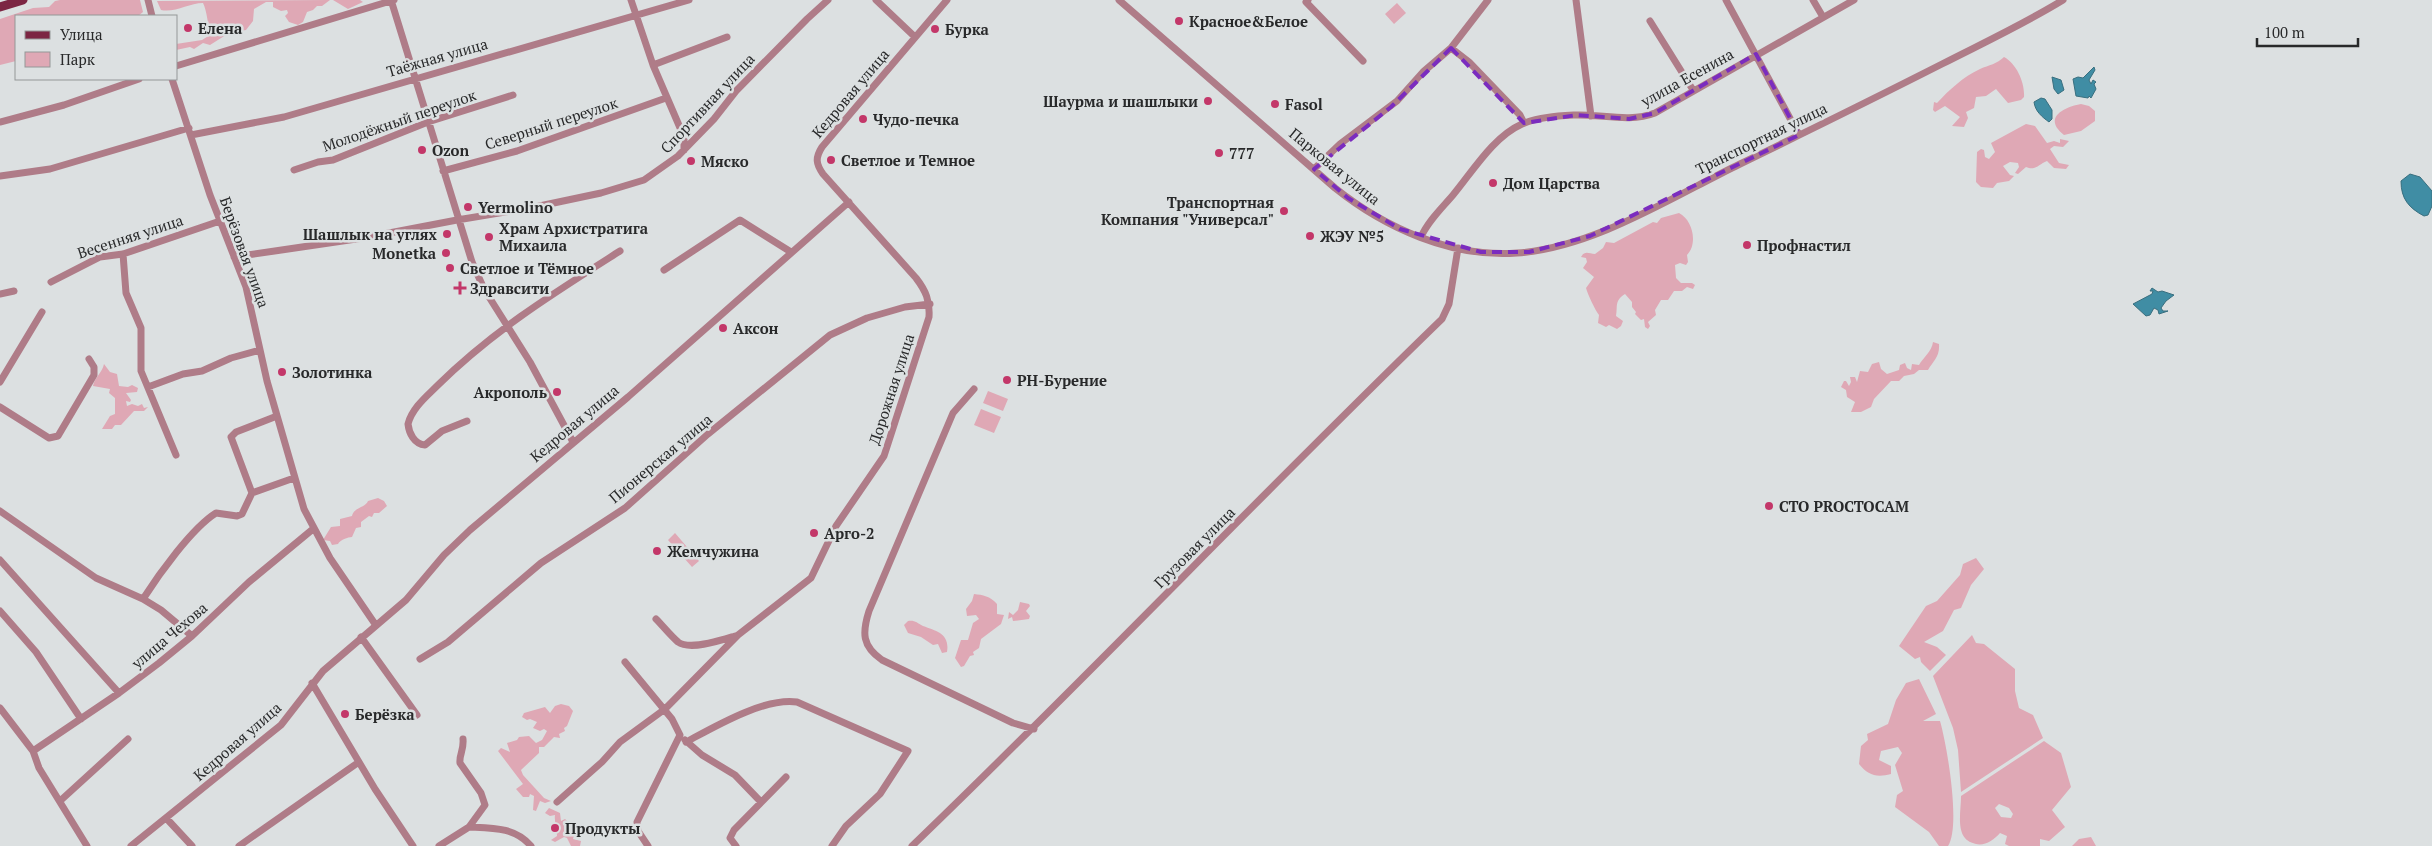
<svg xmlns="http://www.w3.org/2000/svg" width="2432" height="846" font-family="'PT Serif',serif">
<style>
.green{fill:#dfa8b5;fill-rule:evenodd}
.water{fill:#408da4;stroke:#396f7f}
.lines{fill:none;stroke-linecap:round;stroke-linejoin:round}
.minor{stroke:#af7c88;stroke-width:7}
.major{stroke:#7c2643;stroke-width:9}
.marked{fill:none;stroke:#7b2cbf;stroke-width:4;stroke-dasharray:10 6;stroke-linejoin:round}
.poi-dot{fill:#c33769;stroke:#dce0e1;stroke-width:2}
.labels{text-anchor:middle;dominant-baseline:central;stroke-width:5;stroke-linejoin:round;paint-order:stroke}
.poi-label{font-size:15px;font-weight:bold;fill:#28292a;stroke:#dce0e1;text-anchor:start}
.street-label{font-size:15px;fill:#28292a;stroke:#dce0e1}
</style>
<rect width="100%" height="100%" fill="#dce0e1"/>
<path class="green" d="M 60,0 L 140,0 L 143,12 L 138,16 L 16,16 L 16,61 L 0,65 L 0,19 L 33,8 L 49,7 L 55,1 Z
M 330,0 L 322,6 L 317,6 L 313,10 L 307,12 L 303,22 L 298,25 L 289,22 L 285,16 L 288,13 L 287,10 L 281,11 L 273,7 L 273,2 L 266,2 L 254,9 L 253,21 L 246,30 L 229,33 L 210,45 L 203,43 L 194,49 L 190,47 L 176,50 L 176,44 L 202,40 L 210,35 C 208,25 207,11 203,3 C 189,3 175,13 161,10 L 157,1 Z
M 333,0 L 360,0 L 363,2 L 348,9 Z
M 1397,3 L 1406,13 L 1394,24 L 1385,14 Z
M 2004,57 C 2017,64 2025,83 2024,97 L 2021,100 L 2008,103 L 1996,89 L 1986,96 L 1976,97 L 1974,108 L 1966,112 L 1968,118 L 1964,127 L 1952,126 L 1960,117 L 1945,106 L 1935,112 L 1933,110 L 1934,102 L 1937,103 C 1949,90 1963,77 1980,69 C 1989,65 1997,64 2004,57 Z
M 2081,104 L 2089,106 L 2095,111 L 2095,121 L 2081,131 L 2064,135 C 2042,118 2064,107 2081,104 Z
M 2026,124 L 2035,126 L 2047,143 L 2054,141 L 2060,143 L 2060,139 L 2069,141 L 2063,147 L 2054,146 L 2050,149 L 2059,163 L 2069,165 L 2066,169 L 2054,168 L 2047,161 C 2039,164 2036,171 2026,167 L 2018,174 L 2015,173 L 2019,167 L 2018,163 L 2010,162 L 2003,166 L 2010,175 L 2014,176 L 2009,181 L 1997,183 L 1993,188 L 1981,187 L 1976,182 L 1977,152 L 1981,149 L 1984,150 L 1985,157 L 1989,159 L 1995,152 L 1991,143 Z
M 1679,213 C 1693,220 1698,244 1687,255 L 1688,262 L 1686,265 L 1680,263 L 1675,265 L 1676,278 L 1681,283 L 1692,283 L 1695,285 L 1693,289 L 1687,287 L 1682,291 L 1674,291 L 1668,300 L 1661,300 L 1655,310 L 1656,315 L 1648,322 L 1650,326 L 1648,329 L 1645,327 L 1644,319 L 1641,320 L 1635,314 L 1636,312 L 1632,307 L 1632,302 L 1625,294 C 1614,301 1618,306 1616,316 L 1623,321 L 1621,326 L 1617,329 L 1609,325 L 1606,327 L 1598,323 L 1599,315 C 1595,310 1588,295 1586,288 L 1594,277 L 1583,268 L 1587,262 L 1586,258 L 1581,257 C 1585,250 1589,254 1595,254 L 1603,248 L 1606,242 L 1614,243 L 1653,222 L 1657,223 L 1661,218 Z
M 1933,342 L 1939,344 C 1940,357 1933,361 1928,370 L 1919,370 L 1914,374 L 1904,376 L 1899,381 L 1891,381 L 1874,399 L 1871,407 L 1861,412 L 1851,412 L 1855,402 L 1847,397 L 1846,390 L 1841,387 L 1844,381 L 1846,381 L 1849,386 L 1851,382 L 1850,377 L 1855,377 L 1857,382 L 1860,371 L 1868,372 L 1872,364 L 1879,362 L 1881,369 L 1887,374 L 1899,370 L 1900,365 L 1905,363 L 1907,368 L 1911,370 L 1912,364 L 1919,365 C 1923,358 1932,351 1933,342 Z
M 104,364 L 110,372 L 117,374 L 119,386 L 128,387 L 132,385 L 138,388 L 137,392 L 126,393 L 131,400 L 130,402 L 126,401 L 127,406 L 132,404 L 138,406 L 142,404 L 144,408 L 148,407 L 144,411 L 134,411 L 121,425 L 115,425 L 112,429 L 102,429 L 110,416 L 115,414 L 115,398 L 109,393 L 110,389 L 93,386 C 95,377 102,373 104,364 Z
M 988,391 L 1008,399 L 1003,411 L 983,403 Z
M 981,409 L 1001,417 L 994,433 L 974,425 Z
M 378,498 L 384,501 L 387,506 L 379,513 L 374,513 L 372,517 L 369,516 L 361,522 L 361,527 L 356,528 L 352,537 C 348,537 340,540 338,544 L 332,545 L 330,541 L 323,540 L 331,527 L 340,526 L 340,519 L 352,516 C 354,507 365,508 368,501 Z
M 675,533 L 699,561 L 692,567 L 668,540 Z
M 1976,558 L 1984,569 L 1971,585 L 1961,608 L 1954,610 L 1943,631 L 1924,642 L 1937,647 L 1946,655 L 1930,671 L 1921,662 L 1920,657 L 1915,659 L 1899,646 L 1926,606 L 1937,601 L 1960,575 L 1963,564 Z
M 974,594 C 983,595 990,596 997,604 L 997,614 L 1004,615 L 1001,624 L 981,639 L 979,648 L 973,652 L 974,655 L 970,656 L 964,666 L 961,667 L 955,658 L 961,640 L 968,640 L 973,623 L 979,619 L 976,615 L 967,616 L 966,609 L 972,601 Z
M 1020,602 L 1029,604 L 1030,606 L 1026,611 L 1030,616 L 1029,619 L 1013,621 L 1012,617 L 1008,619 L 1009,612 L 1013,615 L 1018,610 Z
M 908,621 C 915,620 917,623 923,626 C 937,631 950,634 947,652 L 942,653 L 938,644 L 933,645 L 921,637 L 908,633 L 904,625 Z
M 1972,635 L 1976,643 L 1984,644 L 2015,669 L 2015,691 L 2019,708 L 2033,715 L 2043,738 L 1961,792 L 1958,750 L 1953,728 L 1933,676 Z
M 1919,679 L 1936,714 L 1923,721 L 1940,721 C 1947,745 1961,827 1948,846 L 1939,846 L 1929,832 L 1895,807 L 1897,795 L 1903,791 L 1895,765 L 1902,753 L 1898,747 L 1881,751 L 1879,760 L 1891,766 L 1891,774 C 1876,778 1868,775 1859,764 L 1861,746 L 1868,740 L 1867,734 L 1888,724 L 1896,700 L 1906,683 Z
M 561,704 L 569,706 L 573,711 L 567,726 L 564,728 L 565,731 L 559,734 L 560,738 L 554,737 L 544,747 L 539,747 L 539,753 L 521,770 L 523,775 L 544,798 L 551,801 L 545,803 L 540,801 L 536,811 L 533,810 L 534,796 L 530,794 L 529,797 L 523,797 L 516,789 L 523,784 L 498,751 L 501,748 L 510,752 L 507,743 L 517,740 L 519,737 L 529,736 L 536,743 L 542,740 L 547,731 L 544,729 L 540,731 L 533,728 L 537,722 L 530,719 L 527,720 L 522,717 L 524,713 L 545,707 L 550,713 L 555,706 Z
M 2044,741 L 2061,753 L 2071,787 L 2052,810 L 2065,827 L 2049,841 L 2040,839 L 2040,846 L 2009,846 L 2005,844 L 2007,836 L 2000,833 C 1994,840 1985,846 1976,844 C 1954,840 1961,814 1961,796 ZM 1999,804 L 2009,808 L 2013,814 L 2011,818 L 2001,817 L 1995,808 Z
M 549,808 L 560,813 L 561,821 L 565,819 C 572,825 576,830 573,839 L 581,841 L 580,846 L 571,846 L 567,838 L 564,837 L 555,842 L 551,840 L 557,836 C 557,829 554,821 555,815 L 550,816 L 545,813 Z
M 2091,837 L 2096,846 L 2072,846 L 2079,839 Z"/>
<path class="water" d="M 2094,67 L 2095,70 L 2089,80 L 2091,84 L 2093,80 L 2096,82 L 2094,84 L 2096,89 L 2091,98 L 2089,96 L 2088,98 L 2076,96 L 2073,79 L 2078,77 L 2083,78 Z
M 2052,77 L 2061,80 L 2064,90 L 2058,94 L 2054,89 Z
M 2041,98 L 2045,99 L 2052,110 L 2052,119 L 2049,122 C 2042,117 2035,111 2034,102 Z
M 2410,174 L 2420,177 L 2432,191 L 2432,206 L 2428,215 L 2424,216 C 2409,208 2401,199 2401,181 Z
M 2152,288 L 2158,292 L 2162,291 L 2174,295 L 2166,301 L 2161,308 L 2163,311 L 2168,311 L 2159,314 L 2158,310 L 2154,308 L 2150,315 L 2146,316 L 2133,304 L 2152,294 L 2153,291 L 2150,291 Z"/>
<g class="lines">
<path class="minor" d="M 148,0 L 152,16
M 391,0 L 472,262 L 484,289 L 530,362 L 573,442
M 631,0 L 653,65 L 684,137 L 684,150
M 876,0 L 915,37
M 1119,0 L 1335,188 C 1385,228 1452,258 1517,253 C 1593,248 1672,197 1740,164 C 1808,131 1875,98 1942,64 C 1983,43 2024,24 2063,0
M 1308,0 L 1306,2 L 1363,61
M 1576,0 L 1591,116
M 1726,0 L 1799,135
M 1813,0 L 1823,17
M 1650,21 L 1693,90
M 1451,48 L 1469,62 L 1520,115 L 1524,123
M 653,65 L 727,37
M 176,66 L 394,0
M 172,79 L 210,195 L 246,287 L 267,381 L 304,509 L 330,558 L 375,624
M 0,122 L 64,105 L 139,79
M 191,135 L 284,117 L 689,0
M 1314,169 L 1340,144 L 1397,101 L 1423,72 L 1451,48 L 1488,0
M 294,170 L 318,162 L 333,160 L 428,122 L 513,95
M 443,171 L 517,151 L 666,98
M 0,176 L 50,169 L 189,128
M 1421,237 C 1428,221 1442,208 1453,195 C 1473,171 1493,137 1522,124 C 1538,117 1558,116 1575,115 C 1602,114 1629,123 1655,113 L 1854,0
M 123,254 L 126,293 L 141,328 L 141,371 L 176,455
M 234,257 L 363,238 L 457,220 L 530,208 L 601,193 L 644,180 L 678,156 L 714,119 L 736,91 L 807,19 L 828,0
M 664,270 L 740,220 L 791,252
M 51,282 L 100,257 L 123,254 L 220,221
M 0,294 L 14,291
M 0,382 L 42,312
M 148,387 L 183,374 L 202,371 L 231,358 L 260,350
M 974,389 L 953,413 L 869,611 C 862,633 862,646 882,660 L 1013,723 L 1034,729
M 0,407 L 49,438 L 58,436 L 94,375 L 94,367 L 89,359
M 277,416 L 236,432 L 231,437 L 252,493 L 294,478
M 467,421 L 442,431 L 425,445 C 414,444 409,433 408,424 C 412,408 427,396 438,385 C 494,330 554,293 620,251
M 0,511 L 96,578 L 143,599 L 161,610 L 192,636
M 0,560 L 119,693
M 143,599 C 159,574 192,528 216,513 L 237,516 L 242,514 L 252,493
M 0,611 L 36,652 L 81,719
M 656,619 C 663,626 670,635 678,642 C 690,651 722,640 735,636
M 361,637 L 417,715
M 420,659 L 448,642 L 541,563 L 625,508 L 708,434 L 830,335 L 867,318 L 905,307 L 930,304
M 625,662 L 672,719 L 680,735 L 637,822 L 638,831 L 648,846
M 312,683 L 375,789 L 413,846
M 0,708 L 33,751 L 39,768 L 87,846
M 685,740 L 702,755 L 735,775 L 761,802
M 686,742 C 714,727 765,697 797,702 L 908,751 L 880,794 L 846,826 L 832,846
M 33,751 L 119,693 L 159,663 L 192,636 L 249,582 L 313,529
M 60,801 L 128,739
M 557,802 L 602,762 L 620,742 L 665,709 L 738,635 L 811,578 L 836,526 L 884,456 L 929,317 C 930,301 926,291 916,278 L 823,174 C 816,164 815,158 822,147 L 947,0
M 167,819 L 192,846
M 469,827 C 492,828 515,827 531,846
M 131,846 L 281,725 L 323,671 L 406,600 L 444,555 L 470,530 L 628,397 L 849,202
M 239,846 L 359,762
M 439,846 L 469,827 L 485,805 L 481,793 L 460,763 C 459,754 464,751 463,739
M 736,846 L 730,838 L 734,830 L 786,777
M 912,846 C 1092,673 1263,492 1442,319 L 1449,304 L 1458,248"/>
<path class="major" d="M 0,7 L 23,0"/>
</g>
<path class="marked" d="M 1451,48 L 1524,123 L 1577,115 L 1629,119 L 1655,113 L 1756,54 L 1799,135 L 1590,236 L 1529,252 L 1481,252 L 1400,229 L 1348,198 L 1314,169 L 1391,107 Z"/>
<g class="poi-dot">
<circle cx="1179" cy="21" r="5"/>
<circle cx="188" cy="28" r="5"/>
<circle cx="935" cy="29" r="5"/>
<circle cx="1208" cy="101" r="5"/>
<circle cx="1275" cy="104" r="5"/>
<circle cx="863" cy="119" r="5"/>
<circle cx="422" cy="150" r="5"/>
<circle cx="1219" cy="153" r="5"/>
<circle cx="831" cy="160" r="5"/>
<circle cx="691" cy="161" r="5"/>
<circle cx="1493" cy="183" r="5"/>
<circle cx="468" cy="207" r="5"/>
<circle cx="1284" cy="211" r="5"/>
<circle cx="447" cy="234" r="5"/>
<circle cx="1310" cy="236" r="5"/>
<circle cx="489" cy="237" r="5"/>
<circle cx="1747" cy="245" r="5"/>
<circle cx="446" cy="253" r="5"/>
<circle cx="450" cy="268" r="5"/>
<path d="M457.5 280.5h5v5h5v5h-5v5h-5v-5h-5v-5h5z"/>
<circle cx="723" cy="328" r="5"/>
<circle cx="282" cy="372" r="5"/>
<circle cx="1007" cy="380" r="5"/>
<circle cx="557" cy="392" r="5"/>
<circle cx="1769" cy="506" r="5"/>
<circle cx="814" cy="533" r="5"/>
<circle cx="657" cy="551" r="5"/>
<circle cx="345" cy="714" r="5"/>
<circle cx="555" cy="828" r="5"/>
</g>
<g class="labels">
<g class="poi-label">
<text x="1189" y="21">Красное&amp;Белое</text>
<text x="198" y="28">Елена</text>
<text x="945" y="29">Бурка</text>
<text x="1198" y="101" text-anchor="end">Шаурма и шашлыки</text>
<text x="1285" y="104">Fasol</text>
<text x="873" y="119">Чудо-печка</text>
<text x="432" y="150">Ozon</text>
<text x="1229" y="153">777</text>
<text x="841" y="160">Светлое и Темное</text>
<text x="701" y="161">Мяско</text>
<text x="1503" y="183">Дом Царства</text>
<text x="1274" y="202" text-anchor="end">Транспортная<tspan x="1274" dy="17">Компания "Универсал"</tspan></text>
<text x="478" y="207">Yermolino</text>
<text x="499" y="228">Храм Архистратига<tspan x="499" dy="17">Михаила</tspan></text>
<text x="437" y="234" text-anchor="end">Шашлык на углях</text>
<text x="1320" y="236">ЖЭУ №5</text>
<text x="1757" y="245">Профнастил</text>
<text x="436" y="253" text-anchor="end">Monetka</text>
<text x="460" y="268">Светлое и Тёмное</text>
<text x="470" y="288">Здравсити</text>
<text x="733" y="328">Аксон</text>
<text x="292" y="372">Золотинка</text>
<text x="1017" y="380">РН-Бурение</text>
<text x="547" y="392" text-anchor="end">Акрополь</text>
<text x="1779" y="506">СТО PROCTOCAM</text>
<text x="824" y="533">Арго-2</text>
<text x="667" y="551">Жемчужина</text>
<text x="355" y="714">Берёзка</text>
<text x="565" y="828">Продукты</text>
</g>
<g class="street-label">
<text transform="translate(437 57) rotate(-16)">Таёжная улица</text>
<text transform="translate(1687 77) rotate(-29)">улица Есенина</text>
<text transform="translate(850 93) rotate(-50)">Кедровая улица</text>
<text transform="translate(707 103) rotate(-47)">Спортивная улица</text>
<text transform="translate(399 120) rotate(-19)">Молодёжный переулок</text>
<text transform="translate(551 123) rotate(-18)">Северный переулок</text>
<text transform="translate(1761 138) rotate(-26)">Транспортная улица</text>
<text transform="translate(1335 166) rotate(39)">Парковая улица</text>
<text transform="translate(130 236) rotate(-18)">Весенняя улица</text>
<text transform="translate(245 252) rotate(70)">Берёзовая улица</text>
<text transform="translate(891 389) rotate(-72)">Дорожная улица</text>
<text transform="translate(574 423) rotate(-40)">Кедровая улица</text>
<text transform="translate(660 458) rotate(-40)">Пионерская улица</text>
<text transform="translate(1194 547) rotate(-45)">Грузовая улица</text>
<text transform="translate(169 635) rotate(-40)">улица Чехова</text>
<text transform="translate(237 741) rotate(-41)">Кедровая улица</text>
</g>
</g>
<rect x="15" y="15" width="162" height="65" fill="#dce0e1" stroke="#949798"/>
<rect x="25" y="31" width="25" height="8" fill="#7c2643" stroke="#949798"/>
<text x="60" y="40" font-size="15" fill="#28292a">Улица</text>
<rect x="25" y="52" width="25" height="15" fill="#dfa8b5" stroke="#949798"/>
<text x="60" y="65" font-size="15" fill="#28292a">Парк</text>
<path d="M2257 38v8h101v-8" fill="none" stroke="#28292a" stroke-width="2.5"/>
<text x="2264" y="38" font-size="15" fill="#28292a" stroke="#dce0e1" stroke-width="4" paint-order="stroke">100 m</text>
</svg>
